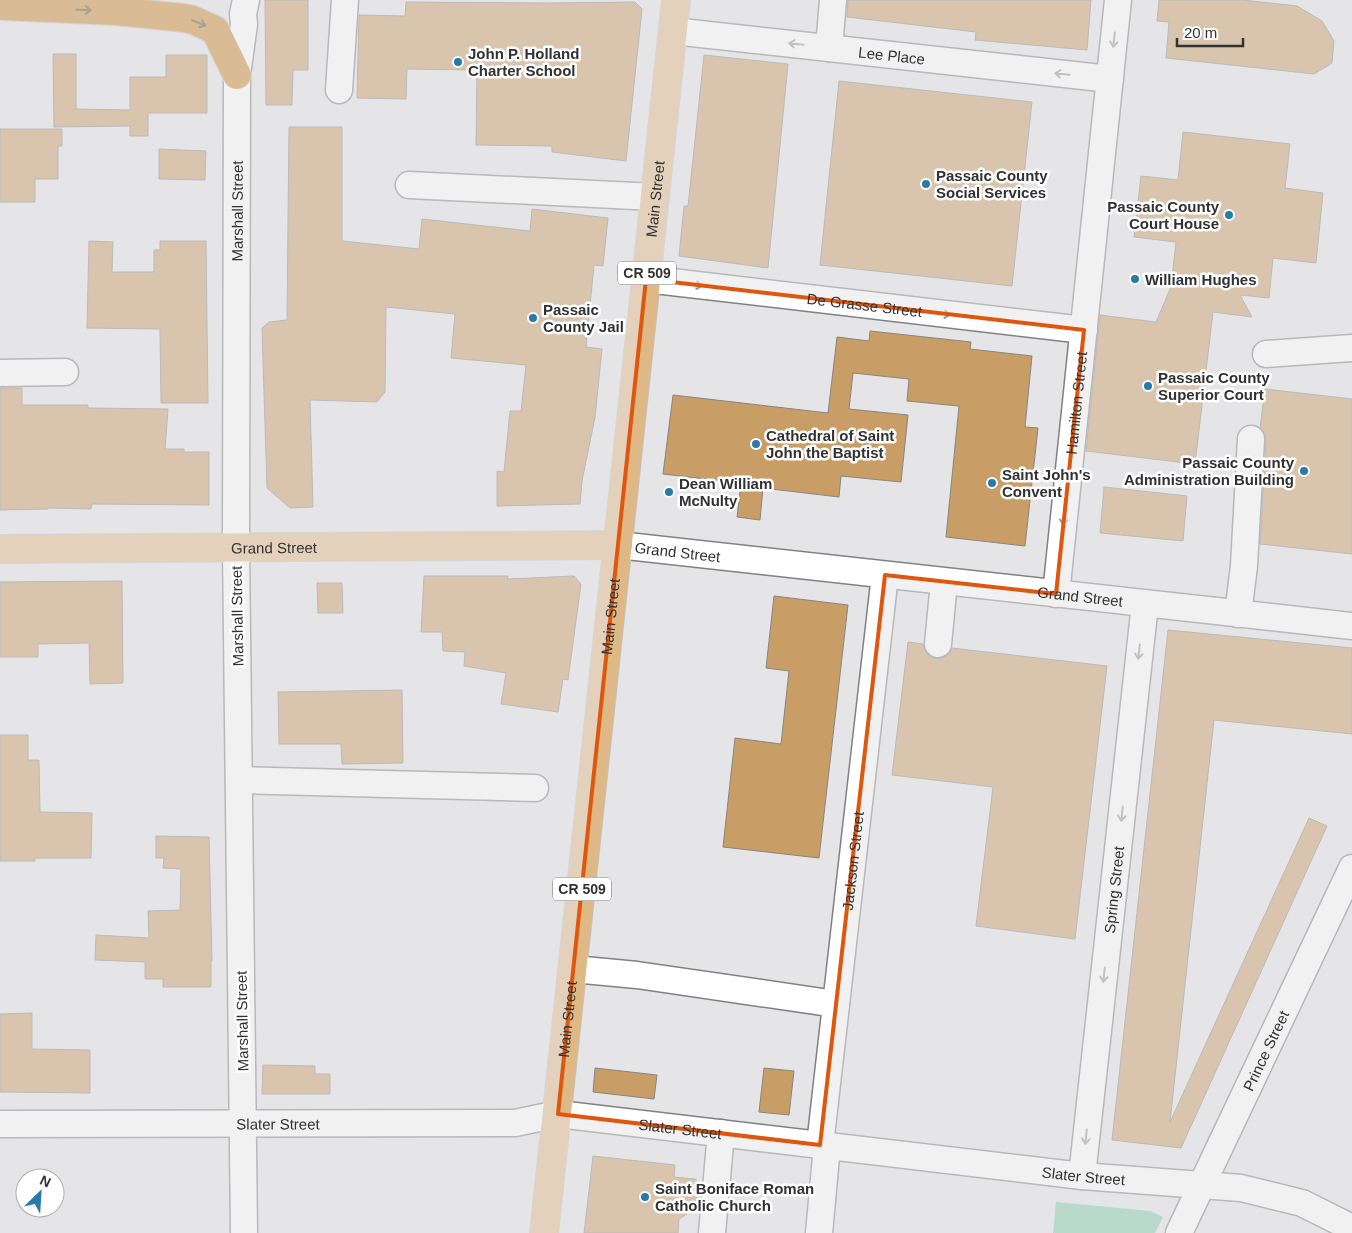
<svg xmlns="http://www.w3.org/2000/svg" width="1352" height="1233" font-family="Helvetica,sans-serif">
<style>
.green{fill:#81c9a9}
.building{fill:#c99d66;stroke:#878583}
.lines{fill:none;stroke-linecap:round;stroke-linejoin:round}
.minor-casing{stroke:#818183;stroke-width:29}
.major-casing{stroke:#c2c2c2;stroke-width:30}
.highway-casing{stroke:#c2c2c2;stroke-width:30}
.minor{stroke:#fff;stroke-width:26}
.major{stroke:#dfb985;stroke-width:28}
.highway{stroke:#c98a33;stroke-width:28}
.oneway{stroke:#5f4c33}
.oneway2{stroke:#989899}
.marked{fill:none;stroke:#df570e;stroke-width:4;stroke-linejoin:round}
.poi-dot{fill:#267bab;stroke:#fff;stroke-width:2}
.labels{text-anchor:middle;dominant-baseline:central;stroke-width:5;stroke-linejoin:round;paint-order:stroke}
.shield{fill:#fff;stroke:#707070;stroke-width:1}
.shield-label{font-size:14px;font-weight:bold;fill:#323233}
.poi-label{font-size:15px;font-weight:bold;fill:#323233;stroke:#fff;text-anchor:start}
.street-label{font-size:15px;fill:#323233;stroke:#fff}
</style>
<rect width="100%" height="100%" fill="#e5e5e7"/>
<path class="green" d="M 1056,1202 L 1150,1211 L 1163,1217 L 1155,1233 L 1053,1233 Z"/>
<path class="building" d="M 265,0 L 308,0 L 308,70 L 293,70 L 292,105 L 266,105 Z
M 848,0 L 1091,0 L 1087,50 L 975,40 L 976,32 L 847,17 Z
M 1159,0 L 1243,0 L 1297,6 L 1322,21 L 1334,41 L 1332,63 L 1314,74 L 1166,58 L 1169,22 L 1157,21 Z
M 406,2 L 548,3 L 635,2 L 642,9 L 626,161 L 552,152 L 552,146 L 476,145 L 477,70 L 407,69 L 406,99 L 357,98 L 359,15 L 405,16 Z
M 53,54 L 76,54 L 76,109 L 130,110 L 130,77 L 166,77 L 166,55 L 207,55 L 207,113 L 148,113 L 148,136 L 130,136 L 130,126 L 54,127 Z
M 704,55 L 788,64 L 768,268 L 679,256 L 684,206 L 688,206 Z
M 839,81 L 1032,102 L 1012,286 L 820,265 Z
M 289,127 L 342,127 L 342,241 L 419,249 L 422,219 L 530,231 L 532,209 L 608,218 L 603,266 L 594,265 L 586,347 L 602,349 L 595,417 L 582,481 L 580,504 L 497,506 L 497,471 L 504,472 L 510,411 L 521,411 L 526,365 L 451,358 L 455,314 L 386,307 L 385,392 L 377,402 L 310,400 L 313,507 L 290,508 L 267,488 L 262,328 L 269,322 L 287,320 Z
M 0,129 L 62,129 L 62,146 L 58,146 L 58,179 L 35,179 L 35,202 L 0,202 Z
M 1183,132 L 1290,144 L 1285,188 L 1323,193 L 1316,263 L 1273,258 L 1269,298 L 1240,295 L 1252,317 L 1213,312 L 1195,464 L 1086,451 L 1100,315 L 1156,322 L 1171,287 L 1176,242 L 1134,237 L 1141,176 L 1178,180 Z
M 159,149 L 206,151 L 205,180 L 159,179 Z
M 89,241 L 113,242 L 112,272 L 154,272 L 154,250 L 160,250 L 160,241 L 206,241 L 208,403 L 161,403 L 160,329 L 87,328 Z
M 870,331 L 971,342 L 970,349 L 1032,356 L 1025,427 L 1038,428 L 1025,546 L 946,537 L 959,406 L 907,401 L 909,379 L 853,373 L 849,409 L 908,415 L 901,482 L 841,476 L 839,497 L 763,488 L 760,520 L 737,517 L 741,483 L 663,474 L 673,395 L 828,413 L 837,337 L 869,341 Z
M 0,388 L 22,388 L 22,405 L 88,405 L 88,408 L 168,409 L 165,449 L 184,449 L 184,452 L 209,452 L 209,505 L 92,504 L 91,509 L 48,508 L 48,509 L 0,510 Z
M 1265,389 L 1352,399 L 1352,554 L 1260,544 L 1266,440 L 1265,433 L 1260,428 Z
M 1104,487 L 1187,496 L 1183,541 L 1100,533 Z
M 424,576 L 508,576 L 507,579 L 574,576 L 581,584 L 568,680 L 563,679 L 558,712 L 501,704 L 506,673 L 464,666 L 465,652 L 443,651 L 442,632 L 421,632 Z
M 122,581 L 123,683 L 90,684 L 89,643 L 38,644 L 38,657 L 0,657 L 0,582 Z
M 317,583 L 342,583 L 343,613 L 318,613 Z
M 774,596 L 848,605 L 819,858 L 723,847 L 735,738 L 781,744 L 789,671 L 766,668 Z
M 1168,630 L 1352,648 L 1352,734 L 1214,720 L 1170,1122 L 1309,818 L 1327,826 L 1181,1148 L 1112,1140 Z
M 908,642 L 923,644 L 925,651 L 929,656 L 936,659 L 945,657 L 950,653 L 952,648 L 1107,666 L 1075,939 L 976,926 L 993,787 L 892,775 Z
M 402,690 L 403,763 L 342,764 L 341,744 L 279,744 L 278,692 Z
M 0,735 L 28,735 L 28,760 L 39,760 L 40,812 L 92,813 L 91,858 L 35,858 L 35,861 L 0,861 Z
M 156,836 L 209,837 L 212,961 L 211,961 L 211,987 L 163,987 L 163,979 L 145,979 L 145,962 L 95,960 L 96,935 L 149,938 L 148,911 L 180,910 L 181,869 L 163,868 L 164,858 L 156,858 Z
M 32,1013 L 32,1049 L 90,1050 L 90,1093 L 0,1092 L 0,1014 Z
M 263,1065 L 315,1066 L 315,1074 L 330,1074 L 330,1094 L 262,1094 Z
M 595,1068 L 657,1075 L 654,1099 L 593,1092 Z
M 764,1068 L 794,1071 L 789,1115 L 759,1112 Z
M 593,1156 L 675,1165 L 674,1177 L 695,1179 L 701,1187 L 699,1206 L 679,1219 L 678,1233 L 584,1233 Z"/>
<g class="lines">
<defs>
<g id="minor">
<path id="s1" d="M 673,31 L 1110,79"/>
<path d="M 829,48 L 833,0"/>
<path d="M 339,90 L 345,0"/>
<path d="M 409,185 L 655,197"/>
<path id="s2" d="M 646,279 L 1084,330"/>
<path d="M 1266,354 L 1352,348"/>
<path d="M 0,373 L 65,372"/>
<path id="s3" d="M 618,545 L 1352,626"/>
<path id="s4" d="M 1056,594 L 1118,0"/>
<path d="M 1238,614 L 1244,566 L 1251,439"/>
<path d="M 938,644 L 944,582"/>
<path d="M 239,780 L 535,788"/>
<path d="M 573,969 L 637,975 L 836,1004"/>
<path id="s5" d="M 0,1124 L 515,1123 L 558,1114 L 1082,1176 L 1241,1188 L 1302,1203 L 1352,1228"/>
<path id="s6" d="M 820,1145 L 885,575"/>
<path id="s7" d="M 1082,1176 L 1145,604"/>
<path id="s8" d="M 244,1233 L 236,547 L 237,75 L 244,24 L 243,14 L 246,0"/>
<path d="M 712,1233 L 721,1133"/>
<path d="M 819,1233 L 827,1146"/>
<path id="s9" d="M 1179,1233 L 1352,868"/>
</g>
<g id="major">
<path id="s10" d="M 0,549 L 618,545"/>
<path id="s11" d="M 544,1233 L 676,0"/>
</g>
<path id="highway" d="M 0,6 L 116,11 L 184,18 L 193,20 L 215,30 L 237,75"/>
</defs>
<use href="#minor" class="minor-casing"/>
<use href="#major" class="major-casing"/>
<use href="#highway" class="highway-casing"/>
<use href="#minor" class="minor"/>
<use href="#major" class="major"/>
<use href="#highway" class="highway"/>
</g>
<defs><path id="oneway-shaft" d="M-6 0H5M1.5-3L5.5 0L1.5 3" fill="none" stroke-width="1.6" stroke-linecap="round" stroke-linejoin="round" transform="scale(1.25)"/></defs>
<g class="oneway">
<use href="#oneway-shaft" transform="translate(84 10) rotate(2)"/>
<use href="#oneway-shaft" transform="translate(199 23) rotate(21)"/>
</g>
<g class="oneway2">
<use href="#oneway-shaft" transform="translate(1114 40) rotate(96)"/>
<use href="#oneway-shaft" transform="translate(796 44) rotate(-174)"/>
<use href="#oneway-shaft" transform="translate(1062 74) rotate(-174)"/>
<use href="#oneway-shaft" transform="translate(695 285) rotate(7)"/>
<use href="#oneway-shaft" transform="translate(943 314) rotate(7)"/>
<use href="#oneway-shaft" transform="translate(1064 518) rotate(96)"/>
<use href="#oneway-shaft" transform="translate(1139 652) rotate(96)"/>
<use href="#oneway-shaft" transform="translate(1122 814) rotate(96)"/>
<use href="#oneway-shaft" transform="translate(1104 975) rotate(96)"/>
<use href="#oneway-shaft" transform="translate(1086 1137) rotate(96)"/>
</g>
<path d="M0 0H1352V1233H0ZM 646,279 L 1084,330 L 1056,594 L 885,575 L 820,1145 L 558,1114 Z" fill="#e5e5e7" fill-opacity=".55" fill-rule="evenodd"/>
<path class="marked" d="M 646,279 L 1084,330 L 1056,594 L 885,575 L 820,1145 L 558,1114 Z"/>
<g class="poi-dot">
<circle cx="458" cy="62" r="5"/>
<circle cx="926" cy="184" r="5"/>
<circle cx="1229" cy="215" r="5"/>
<circle cx="1135" cy="279" r="5"/>
<circle cx="533" cy="318" r="5"/>
<circle cx="1148" cy="386" r="5"/>
<circle cx="756" cy="444" r="5"/>
<circle cx="1304" cy="471" r="5"/>
<circle cx="992" cy="483" r="5"/>
<circle cx="669" cy="492" r="5"/>
<circle cx="645" cy="1197" r="5"/>
</g>
<g class="labels">
<g class="shield">
<rect x="618" y="261.5" width="58" height="23" rx="4"/>
<rect x="553" y="877.5" width="58" height="23" rx="4"/>
</g>
<g class="shield-label">
<text x="647" y="273">CR 509</text>
<text x="582" y="889">CR 509</text>
</g>
<g class="poi-label">
<text x="468" y="53">John P. Holland<tspan x="468" dy="17">Charter School</tspan></text>
<text x="936" y="175">Passaic County<tspan x="936" dy="17">Social Services</tspan></text>
<text x="1219" y="206" text-anchor="end">Passaic County<tspan x="1219" dy="17">Court House</tspan></text>
<text x="1145" y="279">William Hughes</text>
<text x="543" y="309">Passaic<tspan x="543" dy="17">County Jail</tspan></text>
<text x="1158" y="377">Passaic County<tspan x="1158" dy="17">Superior Court</tspan></text>
<text x="766" y="435">Cathedral of Saint<tspan x="766" dy="17">John the Baptist</tspan></text>
<text x="1294" y="462" text-anchor="end">Passaic County<tspan x="1294" dy="17">Administration Building</tspan></text>
<text x="1002" y="474">Saint John's<tspan x="1002" dy="17">Convent</tspan></text>
<text x="679" y="483">Dean William<tspan x="679" dy="17">McNulty</tspan></text>
<text x="655" y="1188">Saint Boniface Roman<tspan x="655" dy="17">Catholic Church</tspan></text>
</g>
<g class="street-label">
<text stroke="none"><textPath href="#s1" startOffset="220">Lee Place</textPath></text>
<text stroke="none"><textPath href="#s11" startOffset="1040">Main Street</textPath></text>
<text stroke="none"><textPath href="#s8" startOffset="1022">Marshall Street</textPath></text>
<text stroke="none"><textPath href="#s2" startOffset="220">De Grasse Street</textPath></text>
<text stroke="none"><textPath href="#s4" startOffset="192">Hamilton Street</textPath></text>
<text stroke="none"><textPath href="#s10" startOffset="274">Grand Street</textPath></text>
<text stroke="none"><textPath href="#s3" startOffset="60">Grand Street</textPath></text>
<text stroke="none"><textPath href="#s3" startOffset="465">Grand Street</textPath></text>
<text transform="translate(237 616) rotate(-91)">Marshall Street</text>
<text stroke="none"><textPath href="#s11" startOffset="620">Main Street</textPath></text>
<text stroke="none"><textPath href="#s6" startOffset="286">Jackson Street</textPath></text>
<text stroke="none"><textPath href="#s7" startOffset="288">Spring Street</textPath></text>
<text stroke="none"><textPath href="#s11" startOffset="215">Main Street</textPath></text>
<text transform="translate(242 1021) rotate(-91)">Marshall Street</text>
<text stroke="none"><textPath href="#s9" startOffset="202">Prince Street</textPath></text>
<text stroke="none"><textPath href="#s5" startOffset="278">Slater Street</textPath></text>
<text stroke="none"><textPath href="#s5" startOffset="682">Slater Street</textPath></text>
<text stroke="none"><textPath href="#s5" startOffset="1088">Slater Street</textPath></text>
</g>
</g>
<g transform="translate(40 1193) rotate(25)"><circle r="24" fill="#ffffff" stroke="#adadad"/>
<path d="M0-4L9 19L0 12L-9 19Z" fill="#267bab"/>
<text y="-8" font-size="14" font-weight="bold" text-anchor="middle" fill="#323233">N</text>
</g>
<path d="M1177 38v8h66v-8" fill="none" stroke="#323233" stroke-width="2.5"/>
<text x="1184" y="38" font-size="15" fill="#323233" stroke="#ffffff" stroke-width="4" paint-order="stroke">20 m</text>
</svg>
